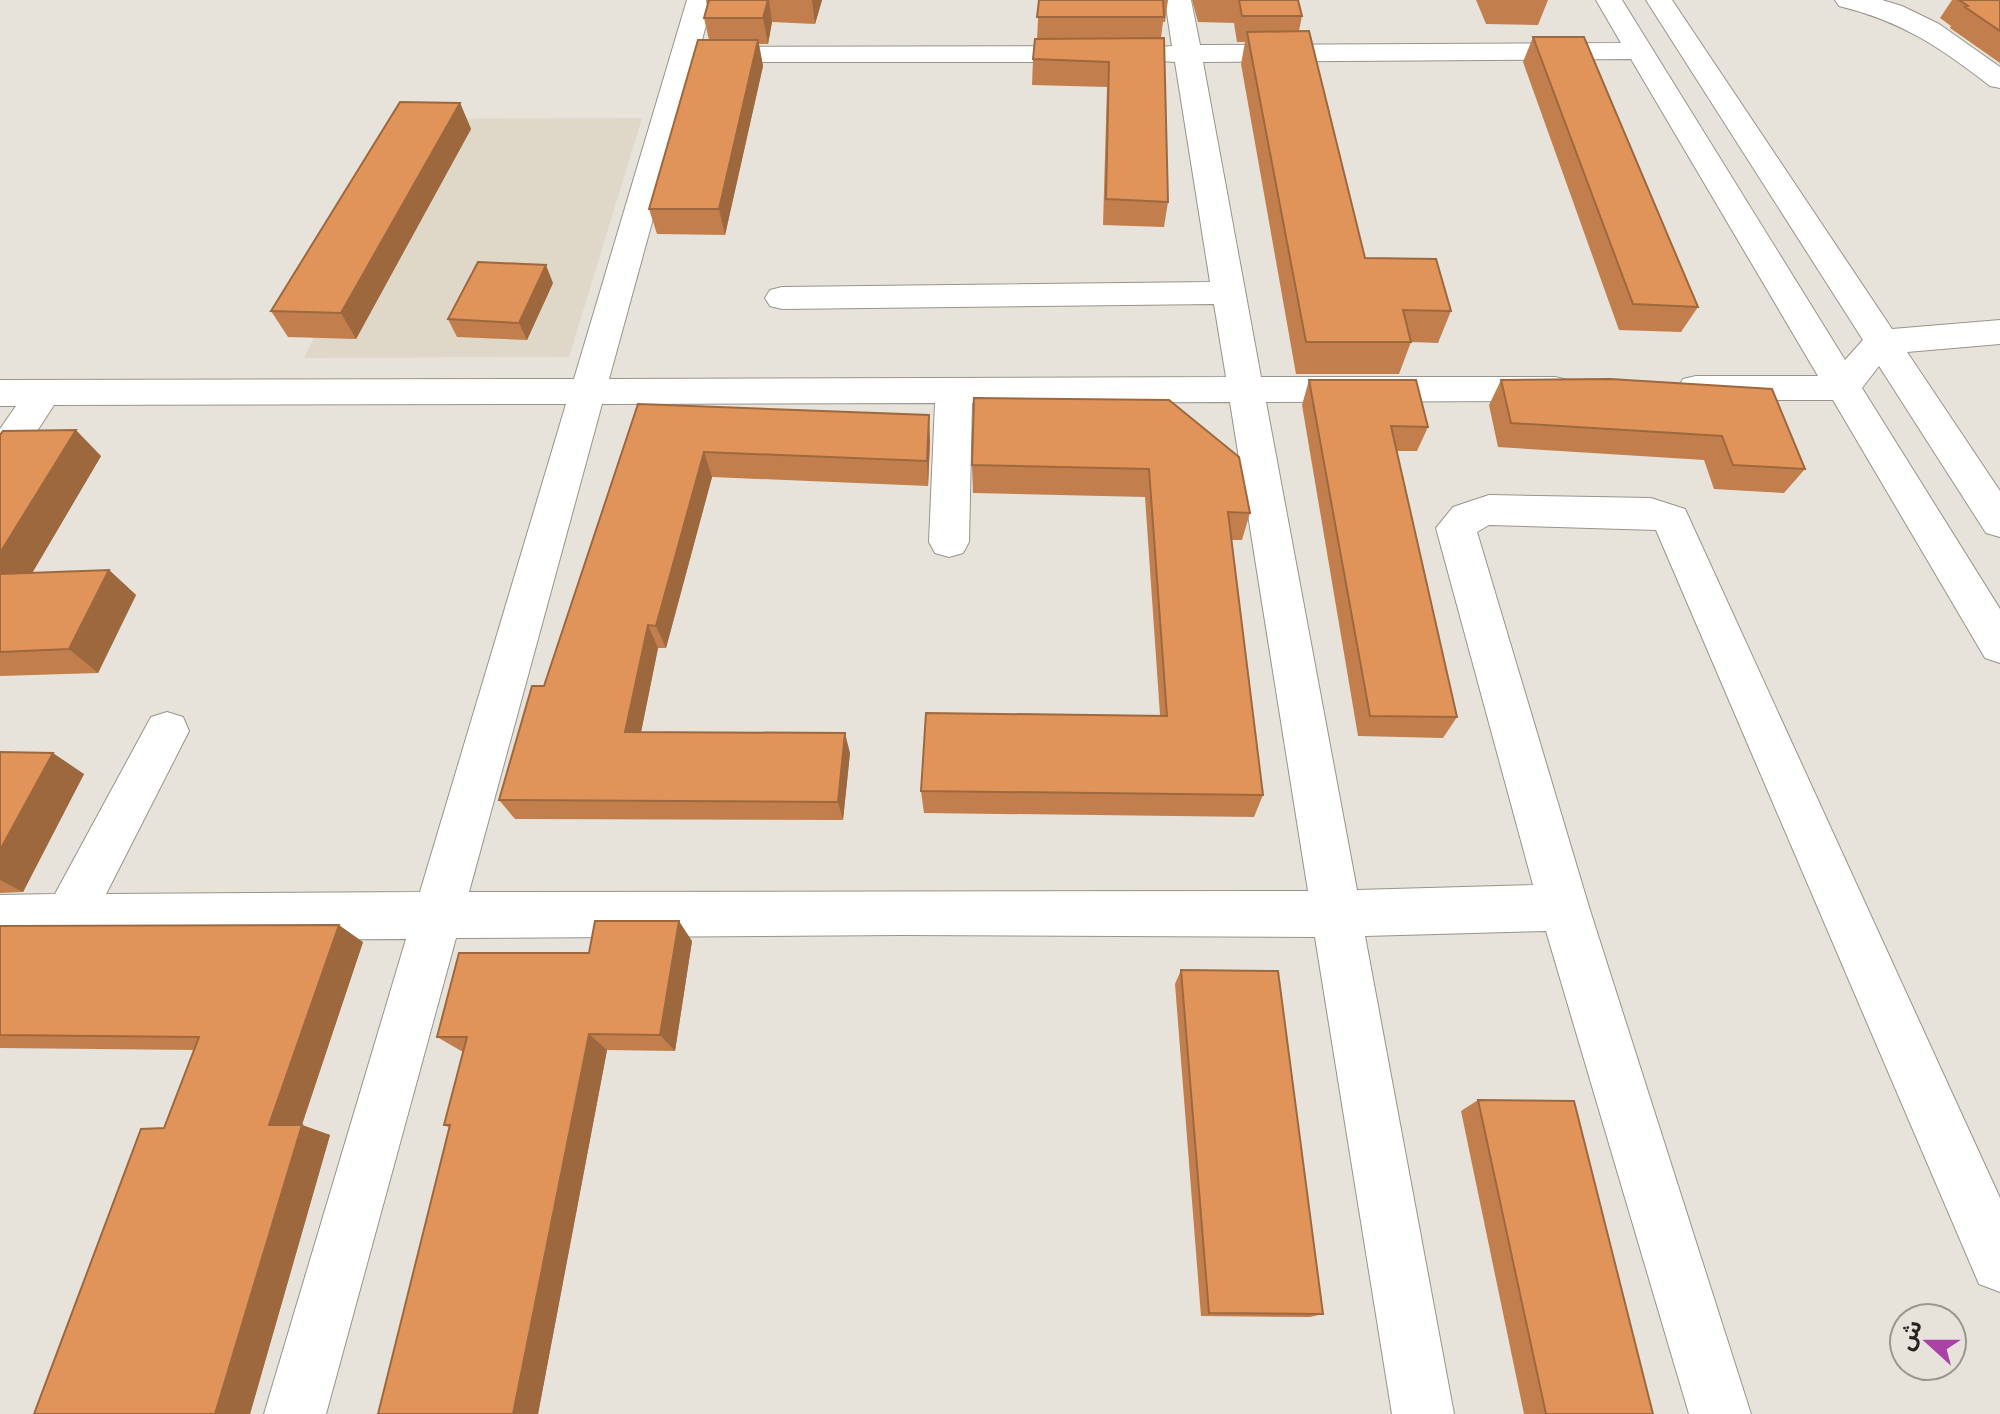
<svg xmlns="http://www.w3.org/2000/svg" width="2000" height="1414" font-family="Helvetica,'Noto Sans Arabic',sans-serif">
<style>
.built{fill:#dfd7c7}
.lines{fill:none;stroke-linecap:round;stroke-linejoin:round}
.minor-casing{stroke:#98948b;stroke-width:2}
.minor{fill:#fff;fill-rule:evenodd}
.wall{fill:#c27f4d}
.shaded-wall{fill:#9e683f}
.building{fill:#e1945a;stroke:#9e683f;stroke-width:2}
</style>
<rect width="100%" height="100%" fill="#e7e3da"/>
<path class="built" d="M 642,118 L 569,357 L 304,358 L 422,119 Z"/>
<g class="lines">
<defs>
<path id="minor" d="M 687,0 L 713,0 L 700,47 L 1093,46 L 1103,48 L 1107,54 L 1103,60 L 1093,62 L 696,62 L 609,379 L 1226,377 L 1214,304 L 782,309 L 770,306 L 765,298 L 770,290 L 782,287 L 1210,282 L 1175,62 L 1148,60 L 1144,54 L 1148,48 L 1172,46 L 1165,0 L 1191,0 L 1200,45 L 1621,43 L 1596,0 L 1622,0 L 1845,360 L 1863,340 L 1646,0 L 1672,0 L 1892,329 L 2000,320 L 2000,344 L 1907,352 L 2000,491 L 2000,537 L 1986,533 L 1879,366 L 1862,388 L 2000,609 L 2000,663 L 1985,658 L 1833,400 L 1696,400 L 1683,397 L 1678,388 L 1683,379 L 1696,376 L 1818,376 L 1631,59 L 1203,62 L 1261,377 L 1555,377 L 1568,380 L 1573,389 L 1568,398 L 1555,401 L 1266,402 L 1357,890 L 1533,885 L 1436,528 L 1453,507 L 1489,495 L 1651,498 L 1685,509 L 2000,1198 L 2000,1292 L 1979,1284 L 1656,530 L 1489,525 L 1477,532 L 1589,907 L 1751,1414 L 1689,1414 L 1546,931 L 1365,936 L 1454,1414 L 1392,1414 L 1315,937 L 901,935 L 456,938 L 326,1414 L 264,1414 L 406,939 L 0,941 L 0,895 L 55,894 L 151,717 L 167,712 L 183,717 L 189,731 L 106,894 L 420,892 L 566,404 L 54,405 L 13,468 L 0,472 L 0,429 L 16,406 L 0,406 L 0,380 L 574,379 ZM 1230,402 L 1308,891 L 469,892 L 602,404 L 935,403 L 929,542 L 935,553 L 949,557 L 963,553 L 969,542 L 972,403 Z
M 1835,0 L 1882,0 L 1902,6 L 1939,24 L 2000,67 L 2000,88 L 1990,86 C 1940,47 1901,21 1839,6 Z"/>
</defs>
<use href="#minor" class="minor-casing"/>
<use href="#minor" class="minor"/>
</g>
<path class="wall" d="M 706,0 L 822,0 L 815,24 L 772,22 L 768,44 L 759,44 L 763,66 L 725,235 L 657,234 L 649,209 L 709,40 L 704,18 L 707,6 Z
M 1039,0 L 1168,0 L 1165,22 L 1163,22 L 1161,38 L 1168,202 L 1164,227 L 1103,225 L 1107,87 L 1032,85 L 1033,59 L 1037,39 Z
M 1192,0 L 1298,0 L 1302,16 L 1299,31 L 1365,258 L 1451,311 L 1438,343 L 1411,342 L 1399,374 L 1296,374 L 1241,64 L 1245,42 L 1237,42 L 1234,23 L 1198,22 Z
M 1476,0 L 1548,0 L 1538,25 L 1486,24 Z
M 1952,0 L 2000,0 L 2000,63 L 1950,28 L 1951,26 L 1940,18 Z
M 1533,37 L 1698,307 L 1681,332 L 1619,330 L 1523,62 Z
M 460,103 L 471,129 L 356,339 L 288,337 L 271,311 Z
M 553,283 L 527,340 L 457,337 L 448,319 Z
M 1610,379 L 1805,469 L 1784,493 L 1714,489 L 1704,460 L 1498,447 L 1489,405 L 1501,380 Z
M 1309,380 L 1428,427 L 1417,451 L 1397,451 L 1457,717 L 1443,738 L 1358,736 L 1302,405 Z
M 1169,400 L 1250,513 L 1242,540 L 1231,540 L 1263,795 L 1254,817 L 924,813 L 921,791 L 1160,715 L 1145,497 L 973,493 L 972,465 Z
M 638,404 L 930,440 L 928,486 L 712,477 L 666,648 L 658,648 L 641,732 L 850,753 L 843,820 L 515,819 L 499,800 L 544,686 Z
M 0,435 L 101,456 L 32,573 L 109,570 L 136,595 L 98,673 L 0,676 Z
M 0,752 L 84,774 L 23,892 L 0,893 Z
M 0,926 L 363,942 L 302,1125 L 330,1135 L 250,1414 L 34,1414 L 164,1128 L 194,1050 L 0,1048 Z
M 692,941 L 675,1051 L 607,1050 L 538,1414 L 378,1414 L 450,1128 L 444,1125 L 463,1052 L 437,1037 L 589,953 Z
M 1181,970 L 1323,1314 L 1310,1317 L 1201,1316 L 1175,984 Z
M 1478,1100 L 1653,1414 L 1524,1414 L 1461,1111 Z"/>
<path class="shaded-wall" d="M 768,0 L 769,0 L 772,22 L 768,44 L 763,18 Z
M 812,0 L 822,0 L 815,24 Z
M 758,40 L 763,66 L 725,235 L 719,209 Z
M 460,103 L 471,129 L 356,339 L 341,313 Z
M 546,265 L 553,283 L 527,340 L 519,323 Z
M 929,415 L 930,440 L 928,486 L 927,461 Z
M 76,430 L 101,456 L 24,587 L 0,581 L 0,553 Z
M 704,452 L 712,477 L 666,648 L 656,626 Z
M 109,570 L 136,595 L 98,673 L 69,649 Z
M 648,625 L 658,648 L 637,752 L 625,732 Z
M 845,733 L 850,753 L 843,820 L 838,802 Z
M 53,753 L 84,774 L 23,892 L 0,880 L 0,850 Z
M 679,921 L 692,941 L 675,1051 L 660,1035 Z
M 339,925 L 363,942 L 298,1136 L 269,1125 Z
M 589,1034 L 607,1050 L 538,1414 L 513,1414 Z
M 302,1125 L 330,1135 L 250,1414 L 215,1414 Z"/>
<path class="building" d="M 709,0 L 768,0 L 763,18 L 704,18 Z
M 1039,0 L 1163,0 L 1164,17 L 1037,17 Z
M 1239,0 L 1298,0 L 1302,16 L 1242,16 Z
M 1959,0 L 2000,0 L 2000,31 L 1965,7 L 1968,6 Z
M 1309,31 L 1365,258 L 1436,259 L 1451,311 L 1403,310 L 1411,342 L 1306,342 L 1247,32 Z
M 1533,37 L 1584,37 L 1698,307 L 1633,304 Z
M 1164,38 L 1168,202 L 1106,199 L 1109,62 L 1033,59 L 1035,39 Z
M 698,40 L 758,40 L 719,209 L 649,209 Z
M 400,102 L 460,103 L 341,313 L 271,311 Z
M 478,262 L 546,265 L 519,323 L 448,319 Z
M 1610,379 L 1772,389 L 1805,469 L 1733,465 L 1722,436 L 1511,423 L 1501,380 Z
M 1309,380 L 1416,380 L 1428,427 L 1391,426 L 1457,717 L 1370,716 Z
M 974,398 L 1169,400 L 1239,457 L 1250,513 L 1228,512 L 1263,795 L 921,791 L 926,713 L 1167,716 L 1149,469 L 972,465 Z
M 638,404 L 929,415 L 927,461 L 704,452 L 656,626 L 648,625 L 625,732 L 845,733 L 838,802 L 499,800 L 532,686 L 544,686 Z
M 76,430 L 0,553 L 0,435 L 3,431 Z
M 109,570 L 69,649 L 0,652 L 0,574 Z
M 0,752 L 53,753 L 0,850 Z
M 595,921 L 679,921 L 660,1035 L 589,1034 L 513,1414 L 378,1414 L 450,1125 L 444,1125 L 467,1037 L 437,1037 L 459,953 L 589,953 Z
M 339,925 L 269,1125 L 302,1125 L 215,1414 L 34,1414 L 141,1129 L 164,1128 L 199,1037 L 0,1035 L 0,926 Z
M 1181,970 L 1278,971 L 1323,1314 L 1209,1313 Z
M 1478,1100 L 1574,1101 L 1653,1414 L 1546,1414 Z"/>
<g transform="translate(1928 1342) rotate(291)"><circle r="38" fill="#e7e3da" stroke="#9a9790" stroke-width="2"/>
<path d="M0-6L14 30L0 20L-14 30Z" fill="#a943a6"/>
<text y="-12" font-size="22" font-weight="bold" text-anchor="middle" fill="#262521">ش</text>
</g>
</svg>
